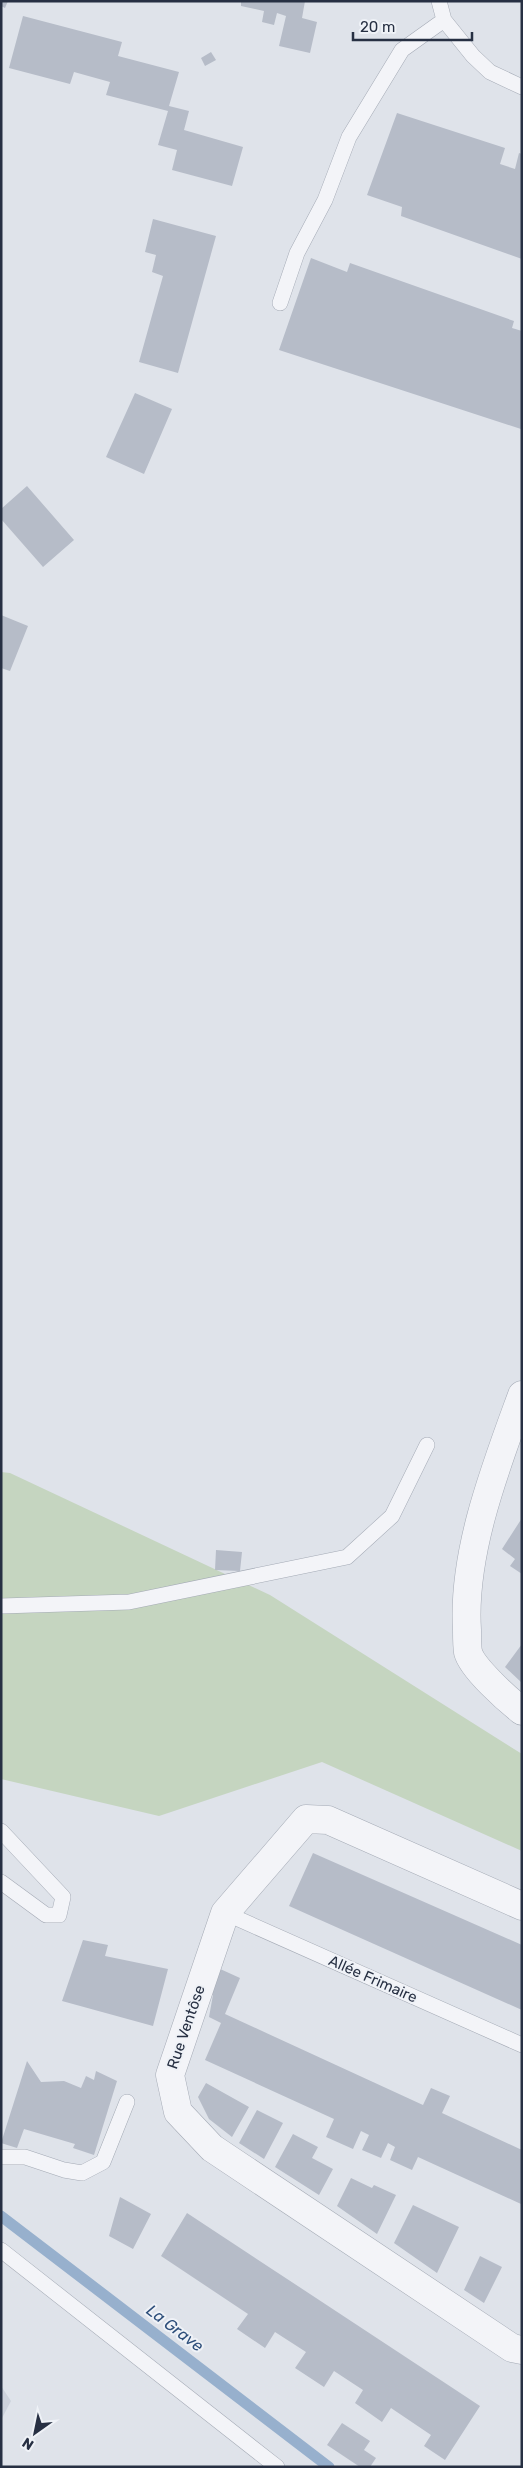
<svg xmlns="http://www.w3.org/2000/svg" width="523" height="2468" font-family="Rubik,sans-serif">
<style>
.built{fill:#cdd2dc}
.green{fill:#c5d5c0}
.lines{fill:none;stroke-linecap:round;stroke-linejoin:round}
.stream{stroke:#97b0cd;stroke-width:11}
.building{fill:#b6bcc8}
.lane-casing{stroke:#a4aab5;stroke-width:16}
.street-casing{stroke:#a4aab5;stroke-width:29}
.lane{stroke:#f3f4f8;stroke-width:15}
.street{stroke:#f3f4f8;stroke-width:28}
.labels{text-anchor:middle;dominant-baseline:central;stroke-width:4;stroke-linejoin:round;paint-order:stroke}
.street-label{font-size:15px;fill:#273043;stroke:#eff2f7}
.water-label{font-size:16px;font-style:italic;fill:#2d4e7a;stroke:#eff2f7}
</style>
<rect width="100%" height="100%" fill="#dfe3ea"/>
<path class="built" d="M 1,2386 L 11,2401 L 1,2420 Z"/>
<path class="green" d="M 1,1472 L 10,1473 L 270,1595 L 522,1754 L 522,1851 L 322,1762 L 159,1816 L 1,1779 Z"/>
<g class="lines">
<path class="stream" d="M 1,2216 L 329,2467"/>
</g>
<path class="building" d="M 1,1 L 8,1 L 5,8 L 1,6 Z
M 241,1 L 305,1 L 302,18 L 317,22 L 310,53 L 279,46 L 286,16 L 277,13 L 274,25 L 262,22 L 264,11 L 241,6 Z
M 23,16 L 122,42 L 118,56 L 179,72 L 169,106 L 189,111 L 184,130 L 243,147 L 232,186 L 172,170 L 177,150 L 158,145 L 168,111 L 106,95 L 110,82 L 74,72 L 70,84 L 9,68 Z
M 211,52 L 216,60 L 205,66 L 201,58 Z
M 397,113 L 505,148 L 500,164 L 515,169 L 519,153 L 522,154 L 522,259 L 401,216 L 402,207 L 367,195 Z
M 153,219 L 216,236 L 178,373 L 139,362 L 163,276 L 152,272 L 156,255 L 145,252 Z
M 311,258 L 347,272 L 350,263 L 514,321 L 512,328 L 522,331 L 521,429 L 279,350 Z
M 135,393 L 172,409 L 144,474 L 106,457 Z
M 27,486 L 74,540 L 43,567 L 1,519 L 1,509 Z
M 1,615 L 28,626 L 10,671 L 1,668 Z
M 522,1518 L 522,1574 L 510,1566 L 515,1559 L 502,1549 Z
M 216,1550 L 242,1552 L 240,1571 L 215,1570 Z
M 522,1644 L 522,1683 L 505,1667 Z
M 313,1853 L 522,1945 L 522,2010 L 289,1906 Z
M 83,1940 L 108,1945 L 105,1956 L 168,1969 L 153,2026 L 62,2001 Z
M 218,1968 L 240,1978 L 225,2014 L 423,2105 L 431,2088 L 450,2096 L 442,2113 L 522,2150 L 521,2204 L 418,2157 L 412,2170 L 390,2160 L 395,2147 L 388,2143 L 381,2158 L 362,2150 L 369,2135 L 361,2131 L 353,2149 L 326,2137 L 334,2119 L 205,2060 L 221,2023 L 209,2017 L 213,1995 L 209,1992 Z
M 27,2061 L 41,2082 L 64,2081 L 81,2088 L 86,2076 L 94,2080 L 96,2071 L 117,2081 L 94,2155 L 73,2148 L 75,2144 L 24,2129 L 17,2148 L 1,2143 Z
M 206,2083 L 249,2107 L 232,2137 L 209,2119 L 198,2097 Z
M 257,2110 L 283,2123 L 264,2159 L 239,2143 Z
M 293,2134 L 318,2147 L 312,2158 L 333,2169 L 319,2195 L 275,2167 Z
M 351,2178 L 372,2188 L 374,2185 L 396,2195 L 377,2234 L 337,2206 Z
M 120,2197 L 151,2214 L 133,2249 L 109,2236 Z
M 413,2205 L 459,2227 L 437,2273 L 394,2243 Z
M 187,2213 L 480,2406 L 445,2460 L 424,2446 L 431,2435 L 391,2408 L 382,2422 L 355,2403 L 363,2390 L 334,2371 L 324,2387 L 295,2368 L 306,2352 L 275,2332 L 265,2348 L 237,2329 L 248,2314 L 161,2256 Z
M 480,2256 L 502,2267 L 484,2303 L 464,2290 Z
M 342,2423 L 370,2441 L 364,2450 L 376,2458 L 370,2467 L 360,2467 L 327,2445 Z"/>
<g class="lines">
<defs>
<path id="lane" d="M 439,1 L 444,20 L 473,56 L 490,72 L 522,87
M 280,303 L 297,253 L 325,200 L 349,137 L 402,50 L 444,20
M 1,1606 L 129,1602 L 347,1557 L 392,1516 L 427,1445
M 1,1831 L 63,1897 L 59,1915 L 46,1915 L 1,1882
M 225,1913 L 522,2045
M 1,2157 L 25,2157 L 64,2170 L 82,2173 L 103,2162 L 127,2102
M 1,2250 L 277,2467"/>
<path id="street" d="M 522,1395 C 496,1466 462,1553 467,1630 C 467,1637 467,1646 468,1652 C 472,1668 508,1700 522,1711
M 522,1906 L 328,1820 L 306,1819 L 225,1913 L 170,2075 L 178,2112 L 212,2148 L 512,2348 L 522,2350"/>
</defs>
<use href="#lane" class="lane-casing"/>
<use href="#street" class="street-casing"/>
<use href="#lane" class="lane"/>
<use href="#street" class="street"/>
</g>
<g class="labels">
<g class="street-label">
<text transform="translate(373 1979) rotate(24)">Allée Frimaire</text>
<text transform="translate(186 2027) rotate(-71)">Rue Ventôse</text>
</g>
<g class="water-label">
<text transform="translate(175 2328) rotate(37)">La Grave</text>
</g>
</g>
<rect width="523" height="2468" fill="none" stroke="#273043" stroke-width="5"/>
<g transform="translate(35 2433) rotate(213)" stroke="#eff2f7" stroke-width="4" paint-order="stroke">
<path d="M0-4L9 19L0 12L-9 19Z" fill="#273043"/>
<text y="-8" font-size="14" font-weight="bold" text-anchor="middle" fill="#273043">N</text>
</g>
<path d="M353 32v8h119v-8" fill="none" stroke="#273043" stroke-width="2.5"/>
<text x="360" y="32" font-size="15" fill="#273043" stroke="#eff2f7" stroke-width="4" paint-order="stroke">20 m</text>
</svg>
